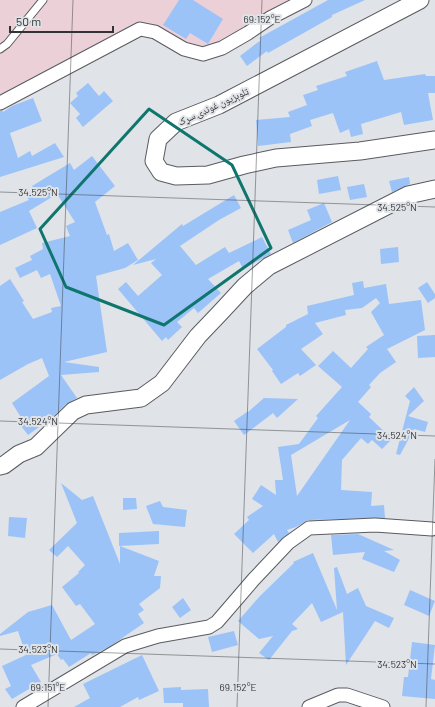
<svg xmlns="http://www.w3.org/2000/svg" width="435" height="707" font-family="Barlow,'Noto Naskh Arabic',sans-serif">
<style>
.industrial{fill:#ebd1d7}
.building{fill:#9bc3f8;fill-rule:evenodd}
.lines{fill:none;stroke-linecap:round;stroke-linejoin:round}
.service-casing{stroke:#595b5f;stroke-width:9}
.minor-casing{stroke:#595b5f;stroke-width:15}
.tertiary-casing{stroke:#595b5f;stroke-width:19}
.service{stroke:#fff;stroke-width:7}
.minor{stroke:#fff;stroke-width:13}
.tertiary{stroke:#fff;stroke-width:17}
.marked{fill:none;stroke:#0f766e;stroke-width:3;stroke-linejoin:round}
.ticks{fill:none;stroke:#313334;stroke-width:1;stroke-opacity:0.45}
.labels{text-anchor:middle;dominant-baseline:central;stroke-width:4;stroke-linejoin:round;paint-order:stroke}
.street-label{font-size:10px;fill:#313334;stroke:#e0e3e7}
.ticks-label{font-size:10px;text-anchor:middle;fill:#313334;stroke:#e0e3e7;stroke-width:4;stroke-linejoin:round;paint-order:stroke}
</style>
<rect width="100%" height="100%" fill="#e0e3e7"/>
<path class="industrial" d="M 0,0 L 299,0 L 203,54 L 140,29 L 0,103 Z"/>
<path class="building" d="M 179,0 L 193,0 L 223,19 L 208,44 L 190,33 L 186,39 L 163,25 Z
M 328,0 L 365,0 L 332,15 L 332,17 L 268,53 L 267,51 L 247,66 L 240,56 L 261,40 L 259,38 Z
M 377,61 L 384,80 L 425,74 L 426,76 L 435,76 L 435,93 L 428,93 L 433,120 L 404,125 L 401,112 L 361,124 L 363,134 L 351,137 L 349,129 L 340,133 L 333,113 L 310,120 L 312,126 L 290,134 L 291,142 L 258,146 L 256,120 L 290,117 L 288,112 L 307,105 L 303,95 L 318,90 L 316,86 L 347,76 L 345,72 Z
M 88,83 L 99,96 L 104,91 L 113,101 L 83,127 L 76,118 L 80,114 L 70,103 L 78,96 L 76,93 Z
M 33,98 L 42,121 L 10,133 L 18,158 L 30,151 L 32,156 L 55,143 L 64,157 L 0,177 L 0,111 L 2,110 L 3,112 L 12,106 Z
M 92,156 L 115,186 L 95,202 L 107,235 L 109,234 L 114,251 L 128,243 L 138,260 L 125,268 L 96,276 L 107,352 L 64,362 L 99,367 L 99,372 L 61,375 L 77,398 L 66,404 L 53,417 L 28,435 L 18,422 L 22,419 L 12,403 L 49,376 L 42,358 L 28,364 L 0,380 L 0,286 L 10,279 L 24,301 L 22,302 L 33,319 L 52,312 L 51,308 L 61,306 L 50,274 L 41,278 L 37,270 L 20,278 L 15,268 L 32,260 L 30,256 L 43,249 L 42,243 L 70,236 L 66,226 L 75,222 L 57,194 L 29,211 L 37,228 L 0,245 L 0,212 L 29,200 L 26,196 L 35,191 L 32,186 L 70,163 L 74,170 Z
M 338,176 L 341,190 L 319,194 L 317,180 Z
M 409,177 L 410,184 L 392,192 L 389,181 Z
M 364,184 L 367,197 L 350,200 L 347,187 Z
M 234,195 L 241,208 L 219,220 L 180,246 L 196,265 L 225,247 L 229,253 L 262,237 L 271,254 L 243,269 L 239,261 L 208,279 L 221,293 L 198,313 L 194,308 L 177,322 L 182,327 L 168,340 L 166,337 L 162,341 L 118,289 L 126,282 L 138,296 L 162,275 L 151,263 L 156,259 L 133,265 L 182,224 L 183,226 Z
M 324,203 L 332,222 L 293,243 L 288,230 L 311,220 L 307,210 Z
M 398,247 L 399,262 L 381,264 L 380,249 Z
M 363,281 L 364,288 L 386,284 L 389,304 L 421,300 L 425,330 L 387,349 L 396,362 L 380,373 L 369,385 L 371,387 L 358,402 L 371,414 L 369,417 L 392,439 L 382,449 L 372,440 L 368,444 L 361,438 L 342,460 L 341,490 L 372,492 L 371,506 L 384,505 L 385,518 L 308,520 L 296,527 L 287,530 L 289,533 L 278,542 L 274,534 L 253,553 L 234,534 L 249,520 L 247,517 L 263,506 L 252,499 L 261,485 L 276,495 L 275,480 L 283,480 L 278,447 L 299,444 L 318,418 L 316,416 L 342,387 L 318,366 L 333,351 L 351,368 L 368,349 L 366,347 L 384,335 L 371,312 L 380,303 L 376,298 L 362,308 L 345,310 L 346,315 L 315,323 L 323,334 L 301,349 L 316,365 L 300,376 L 298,373 L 281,384 L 272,371 L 273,370 L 257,349 L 286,327 L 286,325 L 308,314 L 307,306 L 354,295 L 352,283 ZM 350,420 L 297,496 L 291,455 Z
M 427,282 L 435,294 L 435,298 L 428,303 L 418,288 Z
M 435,335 L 435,357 L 418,358 L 417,336 Z
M 414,387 L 424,401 L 408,416 L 428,422 L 425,432 L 414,429 L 400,455 L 396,454 L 410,401 L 405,396 Z
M 264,398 L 298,399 L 277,418 L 273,413 L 244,435 L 234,421 L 247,412 L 248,412 Z
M 61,483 L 82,500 L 93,496 L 120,564 L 120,546 L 159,561 L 154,576 L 161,576 L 160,588 L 139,604 L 144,610 L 138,614 L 144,623 L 109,647 L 92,655 L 91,653 L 69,667 L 63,659 L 61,660 L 57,654 L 31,665 L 41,682 L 12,699 L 5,689 L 11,686 L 2,666 L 26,655 L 18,631 L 0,636 L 0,634 L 28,612 L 52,605 L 71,640 L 95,624 L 80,604 L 76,606 L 62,587 L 79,573 L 78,572 L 85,565 L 68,546 L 57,557 L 49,550 L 77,523 Z
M 123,498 L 136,498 L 137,509 L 123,510 Z
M 160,501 L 163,507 L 187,510 L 185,527 L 153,524 L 146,506 Z
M 9,517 L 27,518 L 25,538 L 8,536 Z
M 159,531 L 159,544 L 119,546 L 119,533 Z
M 358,534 L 394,550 L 384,551 L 400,560 L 394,572 L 362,559 L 365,552 L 333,555 L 331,535 Z
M 313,553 L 337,610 L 334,568 L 337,567 L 347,594 L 358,588 L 366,606 L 394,618 L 389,628 L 375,621 L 346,665 L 343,612 L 321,622 L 312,603 L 292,624 L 298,629 L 292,631 L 269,660 L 259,653 L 273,636 L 259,639 L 238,621 L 260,596 L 294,563 L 293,562 Z
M 410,590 L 435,601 L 429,616 L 404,605 Z
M 183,598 L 191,610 L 180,618 L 172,607 Z
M 234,631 L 238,645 L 212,652 L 208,637 Z
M 412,642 L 435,645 L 431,679 L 435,680 L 435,699 L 402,696 L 404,677 L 408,677 Z
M 142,655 L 159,691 L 139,700 L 138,697 L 120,707 L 74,707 L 90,698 L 83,684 Z
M 181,687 L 181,690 L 208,689 L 209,707 L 183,707 L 183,703 L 164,703 L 163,688 Z"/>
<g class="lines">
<defs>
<path id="service" d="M 0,49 L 7,44 L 43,0"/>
<path id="minor" d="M 0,103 L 140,29 L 155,32 L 184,49 L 203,54 L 222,48 L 248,33 L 270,18 L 305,0
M 23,707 L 125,646 L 158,636 L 209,627 L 217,622 L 254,579 L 288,543 L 309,528 L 375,525 L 432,529
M 309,707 L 338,695 L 347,695 L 383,707"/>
<path id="tertiary" d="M 420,0 L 219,105 L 176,122 L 158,139 L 154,161 L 161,172 L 176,176 L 208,175 L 244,165 L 276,158 L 360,151 L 435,140
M 0,466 L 4,465 L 19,454 L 36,447 L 73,411 L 86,405 L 141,398 L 162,383 L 198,336 L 219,314 L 245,286 L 269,266 L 408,195 L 435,189"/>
</defs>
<use href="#service" class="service-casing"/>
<use href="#minor" class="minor-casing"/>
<use href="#tertiary" class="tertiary-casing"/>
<use href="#service" class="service"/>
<use href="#minor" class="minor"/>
<use href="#tertiary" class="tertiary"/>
</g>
<path class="marked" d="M 149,109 L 232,165 L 271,248 L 164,325 L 66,287 L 40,229 Z"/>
<path class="ticks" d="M 0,192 L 435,207M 0,421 L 435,436M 0,649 L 435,664M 48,707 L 73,0M 237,707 L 262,0M 426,707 L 435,459"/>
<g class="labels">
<g class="street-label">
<text transform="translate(213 106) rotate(-25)">ټلوېزيون غونډۍ سړک</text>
</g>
</g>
<g class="ticks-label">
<text x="262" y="23">69.152°E</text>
<text x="38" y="196">34.525°N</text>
<text x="397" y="211">34.525°N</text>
<text x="38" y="425">34.524°N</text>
<text x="397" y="439">34.524°N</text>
<text x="38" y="653">34.523°N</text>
<text x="397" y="668">34.523°N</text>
<text x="48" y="691">69.151°E</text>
<text x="238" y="691">69.152°E</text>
</g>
<path d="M10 26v6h103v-6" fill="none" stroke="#313334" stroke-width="2"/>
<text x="16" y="26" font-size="12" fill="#313334" stroke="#e0e3e7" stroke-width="3" paint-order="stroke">50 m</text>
</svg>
